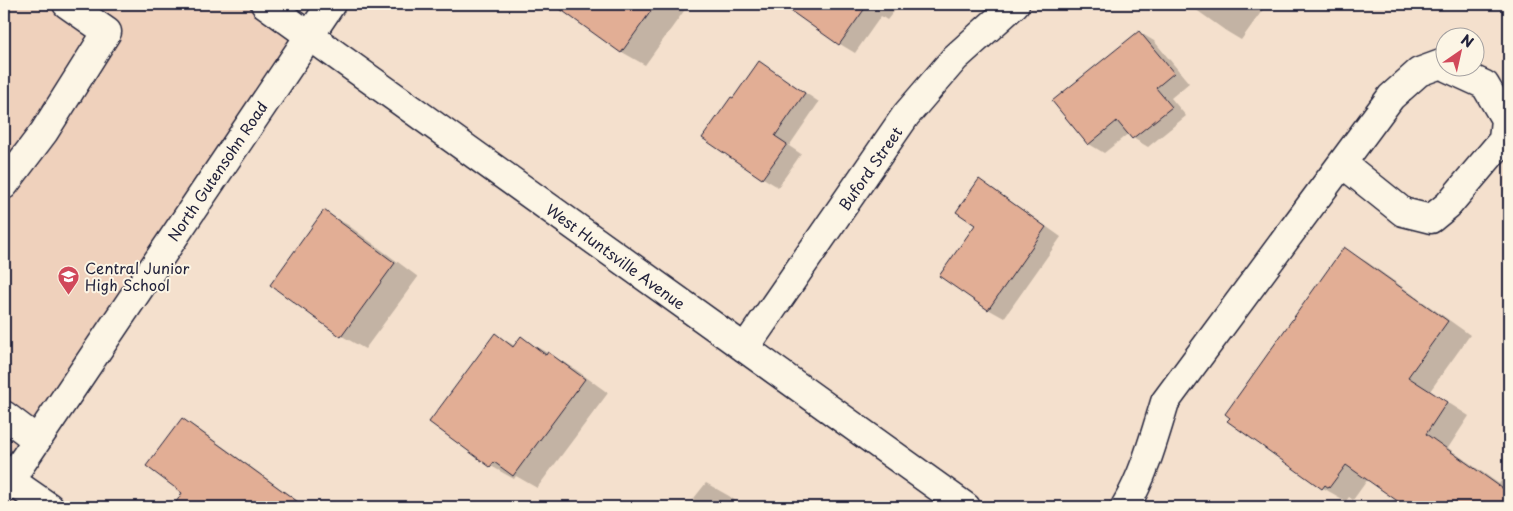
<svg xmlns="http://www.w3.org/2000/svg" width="1513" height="511" font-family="'Playpen Sans',sans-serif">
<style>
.built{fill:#efd1bc}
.shadow{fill:#0003}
.building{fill:#e2ae95;stroke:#22223b}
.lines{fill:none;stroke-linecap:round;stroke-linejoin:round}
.minor-casing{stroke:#22223b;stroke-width:31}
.major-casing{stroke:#22223b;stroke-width:31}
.minor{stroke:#fcf5e5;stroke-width:28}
.major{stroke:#fcf5e5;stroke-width:28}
.labels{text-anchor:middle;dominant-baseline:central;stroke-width:4;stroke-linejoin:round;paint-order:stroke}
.street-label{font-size:15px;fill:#22223b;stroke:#fcf5e5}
.poi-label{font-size:15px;fill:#22223b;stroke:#fcf5e5;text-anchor:start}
</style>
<rect width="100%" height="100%" fill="#f4e0cd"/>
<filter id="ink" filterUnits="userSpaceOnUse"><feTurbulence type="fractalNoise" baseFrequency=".02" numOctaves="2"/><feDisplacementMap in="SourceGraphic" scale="10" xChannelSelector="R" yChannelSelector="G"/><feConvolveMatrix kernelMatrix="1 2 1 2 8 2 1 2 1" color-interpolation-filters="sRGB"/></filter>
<g filter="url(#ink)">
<path class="built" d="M 4,4 L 265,4 L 309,35 L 4,489 Z"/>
<path class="shadow" d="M 537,4 L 553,4 L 549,10 Z
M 555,4 L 689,4 L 645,65 L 622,52 Z
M 812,4 L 900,4 L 887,20 L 881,16 L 855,53 L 840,44 L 802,17 Z
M 1188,4 L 1267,4 L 1241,40 L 1226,31 Z
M 1139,32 L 1154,41 L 1189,83 L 1171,98 L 1186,116 L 1148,147 L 1133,138 L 1129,133 L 1104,153 L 1089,144 Z
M 759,63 L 774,72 L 819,102 L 789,146 L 801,154 L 778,187 L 763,178 L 704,138 L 733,100 Z
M 979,181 L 995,190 L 1061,237 L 1004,318 L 988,309 L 976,225 Z
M 325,212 L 348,225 L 418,277 L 365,349 L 342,336 L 271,285 Z
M 1344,249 L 1367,262 L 1470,335 L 1430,391 L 1469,416 L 1448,448 L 1499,484 L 1509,469 L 1509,507 L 1396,507 L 1400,502 L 1368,479 L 1353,500 L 1349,497 L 1346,501 L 1323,488 Z
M 496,335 L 515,346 L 521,338 L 572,367 L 608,393 L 537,488 L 516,476 L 514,479 L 491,466 Z
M 182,419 L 197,428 L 306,507 L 195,507 L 181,497 L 184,492 Z
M 706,483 L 729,496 L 744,507 L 687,507 Z"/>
<path class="building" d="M 553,4 L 656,4 L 621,53 Z
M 781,4 L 868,4 L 839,45 Z
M 1139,31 L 1174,73 L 1156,88 L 1172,107 L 1132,139 L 1117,121 L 1088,145 L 1052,101 Z
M 759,61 L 805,93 L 775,136 L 787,144 L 762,179 L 702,138 L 731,97 L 733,98 Z
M 979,179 L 1046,227 L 988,310 L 939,276 L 975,225 L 956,212 Z
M 324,210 L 395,263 L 341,337 L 270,285 Z
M 1344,247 L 1448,321 L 1408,377 L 1447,402 L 1426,434 L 1509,493 L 1509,507 L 1406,507 L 1346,465 L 1329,488 L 1325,485 L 1322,489 L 1227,421 L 1230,418 L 1225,414 Z
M 495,333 L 513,347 L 521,336 L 546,355 L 548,352 L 585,379 L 513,476 L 494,462 L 490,467 L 429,422 Z
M 182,418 L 305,507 L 173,507 L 182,493 L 146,466 Z"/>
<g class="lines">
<defs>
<path id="minor" d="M 1342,163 L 1403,212 L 1431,219 L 1448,205 L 1503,140 L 1505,119 L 1485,85 L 1448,68
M 4,185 L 44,132 L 107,32 L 67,4
M 745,348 L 906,115 L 955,58 L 1015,4
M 4,415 L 37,440
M 10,480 L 49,507
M 4,489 L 331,4
M 1125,507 C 1144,475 1154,438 1165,402 L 1391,97 L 1419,72 L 1441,64 L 1446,66"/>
<path id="major" d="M 265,4 L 966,507"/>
</defs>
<use href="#minor" class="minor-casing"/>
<use href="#major" class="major-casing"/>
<use href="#minor" class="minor"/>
<use href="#major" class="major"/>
</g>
</g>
<defs>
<symbol id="school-pin" viewBox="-11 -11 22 30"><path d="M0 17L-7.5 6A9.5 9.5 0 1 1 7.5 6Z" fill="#d1495b" stroke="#fcf5e5"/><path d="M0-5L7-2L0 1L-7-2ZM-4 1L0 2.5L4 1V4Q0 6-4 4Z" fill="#fff"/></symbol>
</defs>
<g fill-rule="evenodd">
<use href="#school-pin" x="56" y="264" width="25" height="34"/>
</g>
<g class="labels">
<g class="street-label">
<text transform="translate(870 168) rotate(-55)">Buford Street</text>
<text transform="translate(217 171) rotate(-56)">North Gutensohn Road</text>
<text transform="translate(616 256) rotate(36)">West Huntsville Avenue</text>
</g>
<g class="poi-label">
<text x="85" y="267">Central Junior<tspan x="85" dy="17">High School</tspan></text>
</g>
</g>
<rect width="1513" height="511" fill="none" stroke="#fcf5e5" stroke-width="20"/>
<rect x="10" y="10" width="1493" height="491" fill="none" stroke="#22223b" stroke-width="2" filter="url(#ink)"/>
<g transform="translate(1460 52) rotate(34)"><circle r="24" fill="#fcf5e5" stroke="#a5a1a1"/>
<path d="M0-4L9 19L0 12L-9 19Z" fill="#d1495b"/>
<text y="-8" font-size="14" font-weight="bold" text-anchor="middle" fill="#22223b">N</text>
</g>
</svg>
